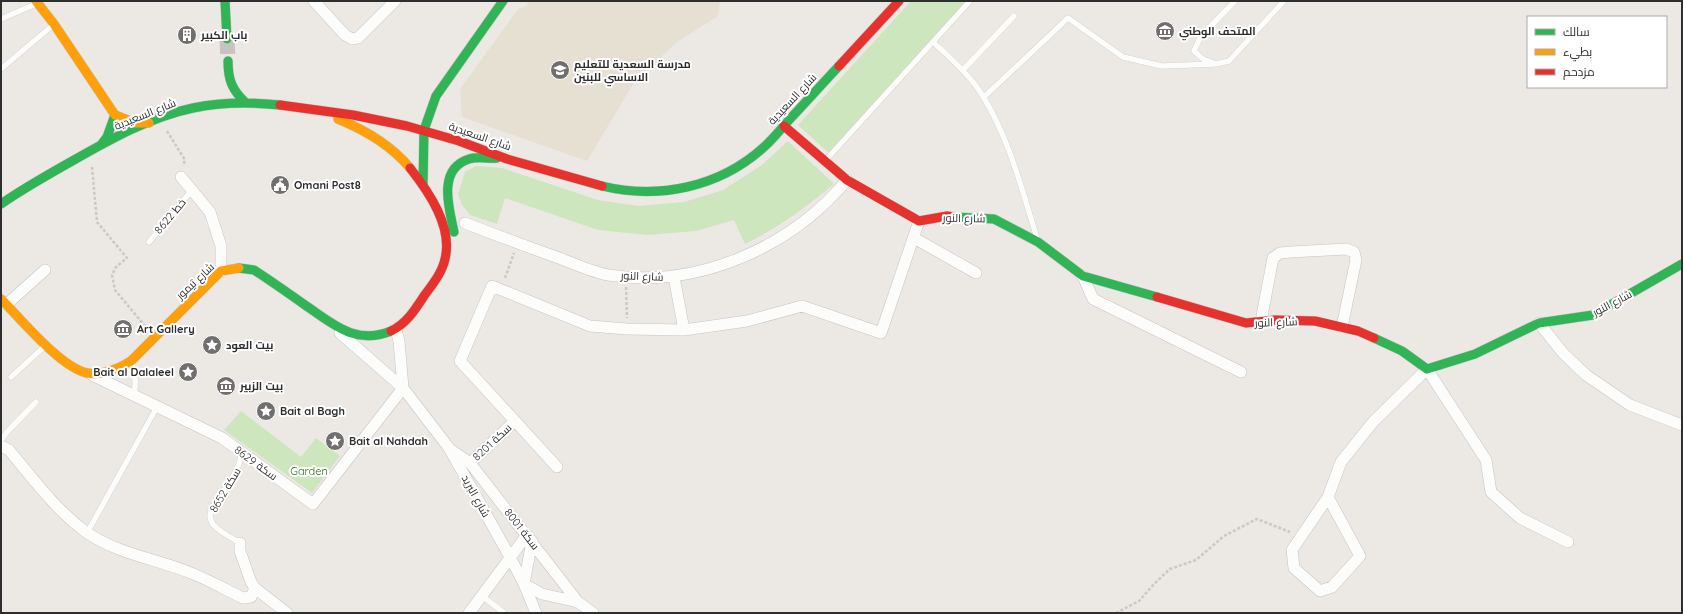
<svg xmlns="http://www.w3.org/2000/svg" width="1683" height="614" font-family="Quicksand,Cairo,sans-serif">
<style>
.education{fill:#e6e0d3}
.green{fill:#cee6be}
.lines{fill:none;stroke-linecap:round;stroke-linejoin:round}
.secondary-tunnel{stroke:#c6c3c0;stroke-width:15;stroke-dasharray:15 8;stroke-linecap:butt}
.lane-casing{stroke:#c5c4c5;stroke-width:6}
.street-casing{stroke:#c5c4c5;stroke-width:12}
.fast-casing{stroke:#c5c4c5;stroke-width:10}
.slow-casing{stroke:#c5c4c5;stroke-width:10}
.jam-casing{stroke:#c5c4c5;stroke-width:10}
.path{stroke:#c9c9c8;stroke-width:2.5;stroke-dasharray:3 2;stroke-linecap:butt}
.lane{stroke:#fcfcfb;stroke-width:5.5}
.street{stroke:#fcfcfb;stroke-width:11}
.fast{stroke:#30b455;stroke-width:9}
.slow{stroke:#ff9f0a;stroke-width:9}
.jam{stroke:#e5322d;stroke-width:9}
.labels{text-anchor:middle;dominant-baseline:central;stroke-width:4;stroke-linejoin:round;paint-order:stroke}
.poi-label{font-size:11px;font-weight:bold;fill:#2e2e2e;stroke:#fff;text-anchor:start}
.street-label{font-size:11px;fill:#2e2e2e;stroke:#fff}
.park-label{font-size:11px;fill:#2c6e1b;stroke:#fff}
</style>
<rect width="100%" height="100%" fill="#ece8e4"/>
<path class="education" d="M 529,1 L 720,1 L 718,16 L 677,42 L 635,81 L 587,161 L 462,117 L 460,89 L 519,8 L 525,7 Z"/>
<path class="green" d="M 911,1 L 967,1 L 829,153 L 798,125 Z
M 788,141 L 834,184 C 806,207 778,228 745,244 L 734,220 L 696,231 L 647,235 L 598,230 L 505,198 L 497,224 L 470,215 L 462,205 L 458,194 L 465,172 L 476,166 L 502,168 L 598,200 L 639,206 L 684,202 L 723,190 L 762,165 Z
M 241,411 L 301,457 L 316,438 L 340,456 L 312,493 L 224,430 Z"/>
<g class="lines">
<path class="secondary-tunnel" d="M 227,39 L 228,61"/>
<defs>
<path id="lane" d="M 1235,1 L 1201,36 L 1194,51 L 1203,59 L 1216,64 L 1229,61 L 1284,1
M 1,19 L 38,3
M 933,42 C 951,59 971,76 984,98 C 1010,141 1022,190 1037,238
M 1,69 L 53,25
M 963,70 L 1014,16
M 984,97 L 1068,18 L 1123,57 L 1162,66 L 1216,64
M 825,161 L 970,1
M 149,242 L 192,190
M 132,363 C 136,374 136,384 134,395
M 11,377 L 45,346
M 1,440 L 7,432 L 36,402
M 87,533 L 157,407
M 240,543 C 228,535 205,527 211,510 C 219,496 243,468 241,452
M 481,595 L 504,613"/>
<path id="street" d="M 314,1 L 345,35 L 352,39 L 358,38 L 395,1
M 181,177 L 210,212 L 221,246 L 221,271
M 465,223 C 496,235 528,247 559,258 C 575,264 592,272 608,275 C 697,289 790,248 847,180
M 914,238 L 976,273
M 1083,276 L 1093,299 L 1241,372
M 674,277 L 684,330
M 7,304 L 45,270
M 1261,321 L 1273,258 L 1280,253 L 1291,252 L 1346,249 L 1354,252 L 1356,260 L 1342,327
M 1539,323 L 1563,353 L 1586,375 L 1630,405 L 1682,425
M 396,330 L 399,341 L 403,388
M 340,333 L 403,388 L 449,448 L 510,557 L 524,584 L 536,613
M 92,375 L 222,438 L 313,504 L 403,388
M 1,446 L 9,450 C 33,479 56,510 86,532 C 117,554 157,559 191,573 C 209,580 226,590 243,598 L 251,597 L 255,588
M 451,450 L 470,463 L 578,602 L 593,613
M 470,463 L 515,421
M 557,467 L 460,361 L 492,286 L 590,326 L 627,329 L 684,330 L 747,321 L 802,306 L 881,333 L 919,221
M 1328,497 L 1360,556 L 1332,587 L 1320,591 L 1294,568 L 1292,550 L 1328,497 L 1341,462 L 1373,422 L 1427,369 L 1486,460 L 1491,492 L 1520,518 L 1568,542
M 240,543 L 240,551 L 251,582 L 255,588 L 287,613
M 524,584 L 542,594 L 578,602
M 524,584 L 532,541
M 469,613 L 527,535"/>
<path id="fast" d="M 225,1 L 227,39
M 228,61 C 228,80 232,90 246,103
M 424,130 L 436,96 L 503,1
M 101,145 L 107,137 L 115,115
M 423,185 L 424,130
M 602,186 C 659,200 720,187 764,147 C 773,139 781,129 789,120 C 806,102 822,84 839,66
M 1,204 C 24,188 49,174 74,160 C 111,139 150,117 193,108 C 222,102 251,102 280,105
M 955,217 L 994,219 L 1038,242 L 1083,276 L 1157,297
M 454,232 C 449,208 437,169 469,159 C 478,156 488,159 497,158
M 239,268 L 254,270 C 271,281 288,293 305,305 C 332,323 355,346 391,331
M 1374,338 L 1402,351 L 1427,369 L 1475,354 L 1539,323 L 1593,315 L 1682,264"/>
<path id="slow" d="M 36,1 L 54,24 L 115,115 L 135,123 L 149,123
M 338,119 C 365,130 391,145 410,168
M 1,299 C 21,319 60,367 87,373 C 102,376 119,369 131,361 L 221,271 L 239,268"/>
<path id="jam" d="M 839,66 L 899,1
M 280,105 L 353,115 L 407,126 L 459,141 L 507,159 L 602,186
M 784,126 L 847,180 L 919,221 L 947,216 L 955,217
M 1157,297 L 1246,323 L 1275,320 L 1315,321 L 1358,331 L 1374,338
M 391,331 C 406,324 415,310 424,296 C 432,285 442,273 445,259 C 453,227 429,192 410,168"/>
</defs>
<use href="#lane" class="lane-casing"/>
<use href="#street" class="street-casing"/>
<use href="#fast" class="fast-casing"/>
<use href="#slow" class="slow-casing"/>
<use href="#jam" class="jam-casing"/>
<path class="path" d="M 167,131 L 185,160 L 183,166
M 92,167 L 97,222 L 127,258 L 116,267 L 112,275 L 115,290 L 145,326
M 505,278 L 514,253
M 626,287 L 627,318
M 1116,613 L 1139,601 L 1155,583 L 1170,569 L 1196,560 L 1224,536 L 1257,519 L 1290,532"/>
<use href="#lane" class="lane"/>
<use href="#street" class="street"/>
<use href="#fast" class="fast"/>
<use href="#slow" class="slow"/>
<use href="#jam" class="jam"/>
</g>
<defs>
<symbol id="museum-disc" viewBox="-11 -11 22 22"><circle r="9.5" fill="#706f6e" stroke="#fff"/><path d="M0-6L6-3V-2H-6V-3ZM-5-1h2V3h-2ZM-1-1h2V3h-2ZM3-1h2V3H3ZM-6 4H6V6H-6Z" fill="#fff"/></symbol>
<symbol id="building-disc" viewBox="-11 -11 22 22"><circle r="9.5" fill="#706f6e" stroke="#fff"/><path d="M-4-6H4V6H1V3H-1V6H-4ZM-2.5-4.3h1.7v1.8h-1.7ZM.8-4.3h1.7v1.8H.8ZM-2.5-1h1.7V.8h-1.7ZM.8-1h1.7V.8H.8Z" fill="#fff"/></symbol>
<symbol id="school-disc" viewBox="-11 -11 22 22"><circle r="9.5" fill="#706f6e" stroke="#fff"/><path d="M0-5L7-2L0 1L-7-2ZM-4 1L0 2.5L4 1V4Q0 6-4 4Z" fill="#fff"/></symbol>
<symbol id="civic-disc" viewBox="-11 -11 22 22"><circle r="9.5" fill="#706f6e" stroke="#fff"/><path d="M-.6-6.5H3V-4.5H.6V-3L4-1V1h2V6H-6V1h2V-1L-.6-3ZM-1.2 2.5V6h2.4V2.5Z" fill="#fff"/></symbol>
<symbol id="sight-disc" viewBox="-11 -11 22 22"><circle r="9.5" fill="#706f6e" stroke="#fff"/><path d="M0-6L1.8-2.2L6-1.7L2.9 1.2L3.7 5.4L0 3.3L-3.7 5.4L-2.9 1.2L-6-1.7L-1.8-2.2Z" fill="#fff"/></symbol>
</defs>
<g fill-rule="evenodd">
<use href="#museum-disc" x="1154" y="20" width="22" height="22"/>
<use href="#building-disc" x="176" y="24" width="22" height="22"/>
<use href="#school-disc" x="549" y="59" width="22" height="22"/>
<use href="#civic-disc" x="269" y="174" width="22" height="22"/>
<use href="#museum-disc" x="112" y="318" width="22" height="22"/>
<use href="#sight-disc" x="201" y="334" width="22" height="22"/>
<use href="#sight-disc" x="177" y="361" width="22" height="22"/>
<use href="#museum-disc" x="215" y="375" width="22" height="22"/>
<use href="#sight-disc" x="255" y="400" width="22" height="22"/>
<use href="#sight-disc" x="324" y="430" width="22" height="22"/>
</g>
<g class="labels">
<g class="poi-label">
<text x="1179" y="31">المتحف الوطني</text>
<text x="201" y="35">باب الکبیر</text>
<text x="574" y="64">مدرسة السعدية للتعليم<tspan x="574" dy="13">الاساسي للبنين</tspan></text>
<text x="294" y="185">Omani Post8</text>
<text x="137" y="329">Art Gallery</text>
<text x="226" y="345">بيت العود</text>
<text x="174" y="372" text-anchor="end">Bait al Dalaleel</text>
<text x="240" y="386">بيت الزبير</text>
<text x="280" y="411">Bait al Bagh</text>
<text x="349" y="441">Bait al Nahdah</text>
</g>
<g class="street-label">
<text transform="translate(792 99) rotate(-47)">شارع السعيدية</text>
<text transform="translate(145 114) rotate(-22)">شارع السعيدية</text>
<text transform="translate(480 136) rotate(19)">شارع السعيدية</text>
<text transform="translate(170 216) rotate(-50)">8622 خط</text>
<text transform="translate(964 218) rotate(1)">شارع النور</text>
<text transform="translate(642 276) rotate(2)">شارع النور</text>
<text transform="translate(195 281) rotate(-43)">شارع تيمور</text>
<text transform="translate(1612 303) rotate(-28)">شارع النور</text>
<text transform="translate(1276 322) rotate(-2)">شارع النور</text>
<text transform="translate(492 442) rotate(-43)">سكة 8201</text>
<text transform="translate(256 463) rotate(36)">سكة 8629</text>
<text transform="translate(225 490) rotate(-59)">سكة 8652</text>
<text transform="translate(476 496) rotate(61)">شارع البريد</text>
<text transform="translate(522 529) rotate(52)">سكة 8001</text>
</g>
<g class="park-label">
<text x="309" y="471">Garden</text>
</g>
</g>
<rect width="1683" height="614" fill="none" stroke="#2e2e2e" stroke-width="4"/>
<rect x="1527" y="16" width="140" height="72" fill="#ffffff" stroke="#ababab"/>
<rect x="1535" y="29" width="20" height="6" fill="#30b455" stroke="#ababab"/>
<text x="1563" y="36" font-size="12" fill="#2e2e2e">سالك</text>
<rect x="1535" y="49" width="20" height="6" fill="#ff9f0a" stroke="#ababab"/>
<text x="1563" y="56" font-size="12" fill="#2e2e2e">بطيء</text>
<rect x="1535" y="69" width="20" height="6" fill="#e5322d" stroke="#ababab"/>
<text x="1563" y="76" font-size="12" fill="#2e2e2e">مزدحم</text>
</svg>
